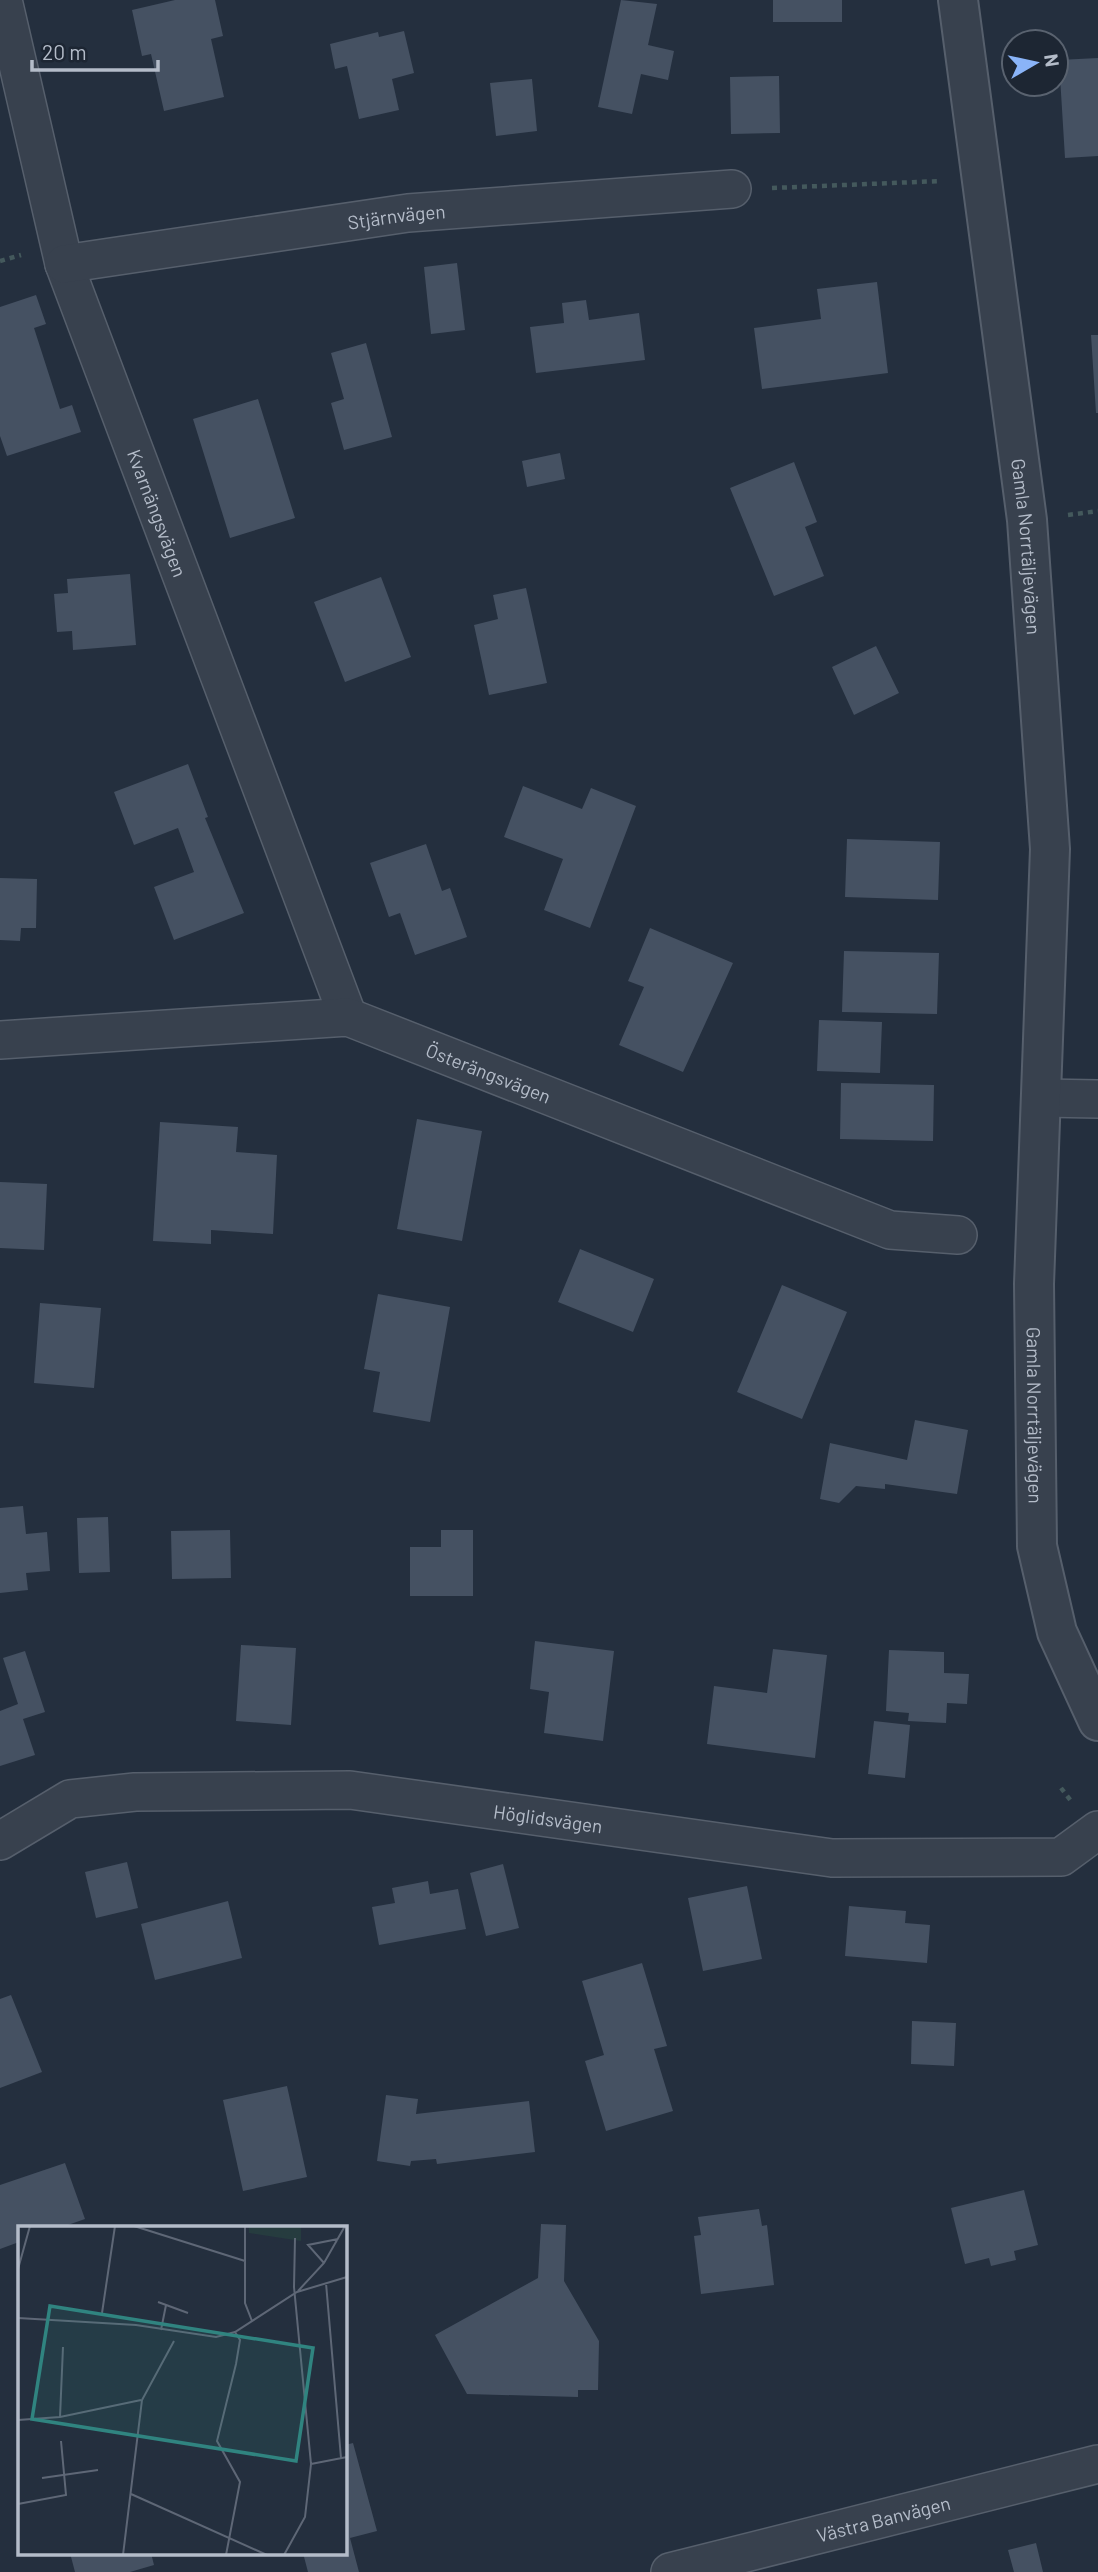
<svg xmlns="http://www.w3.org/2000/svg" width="1098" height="2572" font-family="Barlow,sans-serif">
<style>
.building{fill:#455162}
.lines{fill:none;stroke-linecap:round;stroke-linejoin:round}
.minor-casing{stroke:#565f6c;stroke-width:40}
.tertiary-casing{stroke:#565f6c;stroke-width:42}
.path{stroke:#44595c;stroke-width:4.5;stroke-dasharray:5 5;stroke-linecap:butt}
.minor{stroke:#38414e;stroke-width:37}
.tertiary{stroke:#38414e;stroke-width:38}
.labels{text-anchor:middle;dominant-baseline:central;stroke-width:6;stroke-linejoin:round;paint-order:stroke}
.street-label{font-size:19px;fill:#b4bcc9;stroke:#1d2633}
.inset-road{fill:none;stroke:#5e6776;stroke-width:2}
.view{fill:#308480;fill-opacity:0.15;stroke:#308480;stroke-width:3.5}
.inset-edge{fill:none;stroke:#b4bcc9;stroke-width:3.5}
</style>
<rect width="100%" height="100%" fill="#242f3e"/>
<path class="building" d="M 175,0 L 215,0 L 223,36 L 211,39 L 224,97 L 164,111 L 151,54 L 142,56 L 132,10 Z
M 621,0 L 657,4 L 648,45 L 674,51 L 668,80 L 641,74 L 632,114 L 598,107 Z
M 773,0 L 842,0 L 842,22 L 773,22 Z
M 404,31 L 414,73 L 392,79 L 399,110 L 359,119 L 347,66 L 335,69 L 330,44 L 378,32 L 379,37 Z
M 1098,58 L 1098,156 L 1065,158 L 1059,60 Z
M 779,76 L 780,133 L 731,134 L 730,77 Z
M 532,79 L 537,131 L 496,136 L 490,83 Z
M 457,263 L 465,330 L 431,334 L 424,267 Z
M 877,282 L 888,373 L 762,389 L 754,328 L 821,319 L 817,289 Z
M 36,295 L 46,324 L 34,328 L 60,409 L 72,405 L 81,432 L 7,456 L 0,436 L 0,307 Z
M 586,300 L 589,320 L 639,313 L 645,360 L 536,373 L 530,327 L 564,323 L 562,303 Z
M 1091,335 L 1098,335 L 1098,413 L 1096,413 Z
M 366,343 L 392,437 L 344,450 L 331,403 L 344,399 L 331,353 Z
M 258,399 L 295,518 L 230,538 L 193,419 Z
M 560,453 L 565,479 L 527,487 L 522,461 Z
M 794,462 L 817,522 L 805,527 L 824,576 L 774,596 L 730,488 Z
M 130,574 L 136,645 L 73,650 L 72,631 L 57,632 L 54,594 L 68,593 L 67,579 Z
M 381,577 L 411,657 L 345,682 L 314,602 Z
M 526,588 L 547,683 L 489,695 L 474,625 L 498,619 L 493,595 Z
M 876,646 L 899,693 L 854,715 L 832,667 Z
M 188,764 L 208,817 L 205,818 L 244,913 L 174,940 L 154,887 L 194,872 L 178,828 L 134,845 L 114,792 Z
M 523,786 L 582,809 L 591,788 L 636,806 L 590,928 L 544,910 L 563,859 L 504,837 Z
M 847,839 L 940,842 L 938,900 L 845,897 Z
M 426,844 L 442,891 L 450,888 L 467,937 L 415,955 L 400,913 L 389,917 L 370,863 Z
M 0,878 L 37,879 L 36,928 L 21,928 L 20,941 L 0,940 Z
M 650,928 L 733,963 L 683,1072 L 619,1045 L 644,987 L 628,981 Z
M 844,951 L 939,953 L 937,1014 L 842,1012 Z
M 819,1020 L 882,1022 L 880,1073 L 817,1071 Z
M 841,1083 L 934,1085 L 933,1141 L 840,1139 Z
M 417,1119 L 482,1131 L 462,1241 L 397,1229 Z
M 160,1122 L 238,1127 L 236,1152 L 277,1155 L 273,1234 L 211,1230 L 211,1244 L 153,1241 Z
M 0,1182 L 47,1184 L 44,1250 L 0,1248 Z
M 580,1249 L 654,1279 L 633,1332 L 558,1302 Z
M 782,1285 L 847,1312 L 802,1419 L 737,1392 Z
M 378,1294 L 450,1307 L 430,1422 L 373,1412 L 380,1372 L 364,1369 Z
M 40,1303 L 101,1308 L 94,1388 L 34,1383 Z
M 915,1420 L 968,1430 L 957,1494 L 885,1484 L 885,1489 L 856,1486 L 839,1503 L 820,1499 L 830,1443 L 907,1460 Z
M 23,1506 L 26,1534 L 47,1532 L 50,1571 L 26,1573 L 28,1590 L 0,1593 L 0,1508 Z
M 108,1517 L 110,1572 L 79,1573 L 77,1518 Z
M 230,1530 L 231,1578 L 172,1579 L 171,1531 Z
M 441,1530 L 473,1530 L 473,1596 L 410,1596 L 410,1547 L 441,1547 Z
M 535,1641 L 614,1651 L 603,1741 L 544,1733 L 549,1692 L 530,1689 Z
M 241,1645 L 296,1648 L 291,1725 L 236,1721 Z
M 773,1649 L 827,1655 L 815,1758 L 707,1744 L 714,1686 L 767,1693 Z
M 889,1650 L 944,1652 L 944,1673 L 969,1674 L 967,1704 L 947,1703 L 946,1723 L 908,1721 L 909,1713 L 886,1711 Z
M 25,1651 L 45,1712 L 23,1719 L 35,1755 L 0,1766 L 0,1711 L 18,1704 L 3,1658 Z
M 874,1721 L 910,1725 L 905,1778 L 868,1774 Z
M 127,1862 L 138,1908 L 96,1918 L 85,1872 Z
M 503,1864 L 519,1928 L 486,1936 L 470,1873 Z
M 428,1881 L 430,1894 L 458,1889 L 466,1929 L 379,1945 L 372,1907 L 395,1903 L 392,1888 Z
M 747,1886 L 762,1959 L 703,1971 L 688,1898 Z
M 228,1901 L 242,1958 L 155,1980 L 141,1924 Z
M 849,1906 L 906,1911 L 905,1923 L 930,1925 L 927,1963 L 845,1956 Z
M 642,1963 L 667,2046 L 654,2049 L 673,2111 L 606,2131 L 585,2061 L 604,2055 L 582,1981 Z
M 11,1995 L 42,2072 L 0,2088 L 0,1999 Z
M 912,2021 L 956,2023 L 954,2066 L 911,2064 Z
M 287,2086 L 307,2177 L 243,2191 L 223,2100 Z
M 386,2095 L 418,2099 L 416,2114 L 529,2101 L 535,2152 L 437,2164 L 436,2159 L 411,2161 L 410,2166 L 377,2161 Z
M 65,2163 L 85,2219 L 62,2227 L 19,2227 L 19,2242 L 0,2249 L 0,2185 Z
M 1024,2190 L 1038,2245 L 1014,2251 L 1016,2260 L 991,2266 L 989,2258 L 965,2264 L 951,2208 Z
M 759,2209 L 762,2226 L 767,2225 L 774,2285 L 701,2294 L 694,2236 L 701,2235 L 698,2217 Z
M 541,2224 L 566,2225 L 564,2281 L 599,2341 L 598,2390 L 578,2390 L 578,2397 L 467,2394 L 435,2335 L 538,2278 Z
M 353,2443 L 377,2531 L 350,2538 L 359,2572 L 308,2572 L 303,2553 L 345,2553 L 345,2445 Z
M 1036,2543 L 1043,2572 L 1014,2572 L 1008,2550 Z
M 70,2553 L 151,2553 L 154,2565 L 130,2572 L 75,2572 Z"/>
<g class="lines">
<defs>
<g id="minor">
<path id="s1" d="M 3,0 L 64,264 L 348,1017"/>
<path id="s2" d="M 64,264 L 408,213 L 732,189"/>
<path id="s3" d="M 0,1040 L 348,1017 L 890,1230 L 958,1235"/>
<path d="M 1042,1098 L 1098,1099"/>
<path id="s4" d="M 0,1841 L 70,1799 L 135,1792 L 350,1790 L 832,1858 L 1061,1857 L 1098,1830"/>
<path id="s5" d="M 670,2572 L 1098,2464"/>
</g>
<g id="tertiary">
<path id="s6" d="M 958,0 L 1027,520 L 1050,849 L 1034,1284 L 1037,1546 L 1057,1632 L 1098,1721"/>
</g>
</defs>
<use href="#minor" class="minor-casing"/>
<use href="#tertiary" class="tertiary-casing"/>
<path class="path" d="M 772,188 L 941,181
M 0,261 L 21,255
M 1068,515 L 1098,511
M 1061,1788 L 1071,1801"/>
<use href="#minor" class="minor"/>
<use href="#tertiary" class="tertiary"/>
</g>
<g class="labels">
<g class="street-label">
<text stroke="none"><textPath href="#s2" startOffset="336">Stjärnvägen</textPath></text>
<text stroke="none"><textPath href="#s1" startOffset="537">Kvarnängsvägen</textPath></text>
<text stroke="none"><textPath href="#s6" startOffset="551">Gamla Norrtäljevägen</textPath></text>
<text stroke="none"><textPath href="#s3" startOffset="500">Österängsvägen</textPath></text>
<text stroke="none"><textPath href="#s6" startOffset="1421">Gamla Norrtäljevägen</textPath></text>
<text stroke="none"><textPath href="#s4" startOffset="562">Höglidsvägen</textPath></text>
<text stroke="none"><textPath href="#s5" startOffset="220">Västra Banvägen</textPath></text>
</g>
</g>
<g transform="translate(18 2226)">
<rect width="329" height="329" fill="#242f3e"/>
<path d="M 231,0 L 283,0 L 283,15 L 231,7 Z" fill="#263c3f"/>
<path class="inset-road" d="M 116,0 L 227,35M 227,0 L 227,77 L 234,95M 306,37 L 290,19 L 320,13M 0,43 L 12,0M 308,57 L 323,232M 280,65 L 306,37 L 327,0M 140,76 L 170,87M 84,87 L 97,0M 0,92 L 118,99 L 198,111 L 217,106 L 279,66 L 329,51M 143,104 L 148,79M 42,191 L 45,121M 0,194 L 42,191 L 123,174M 293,238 L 329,231M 24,252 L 80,244M 113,268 L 249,329M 0,278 L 48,269 L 43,215M 105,329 L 124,174 L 156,115M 208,329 L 222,256 L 199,215 L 218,138 L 222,114 L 217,106M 266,329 L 287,291 L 293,238 L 276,61 L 277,12"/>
<path class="view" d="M 32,80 L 295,122 L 278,235 L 14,193 Z"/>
<rect width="329" height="329" class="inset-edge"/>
</g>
<g transform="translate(1035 63) rotate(81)"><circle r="33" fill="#1d2633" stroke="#59626f" stroke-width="2"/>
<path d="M0-5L12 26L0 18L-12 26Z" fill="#8ab4f8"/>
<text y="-10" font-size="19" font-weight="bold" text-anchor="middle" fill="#b4bcc9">N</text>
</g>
<path d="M32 60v10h126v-10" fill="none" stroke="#b4bcc9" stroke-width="3.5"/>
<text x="42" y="60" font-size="21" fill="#b4bcc9" stroke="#1d2633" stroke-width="5" paint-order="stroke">20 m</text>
</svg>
